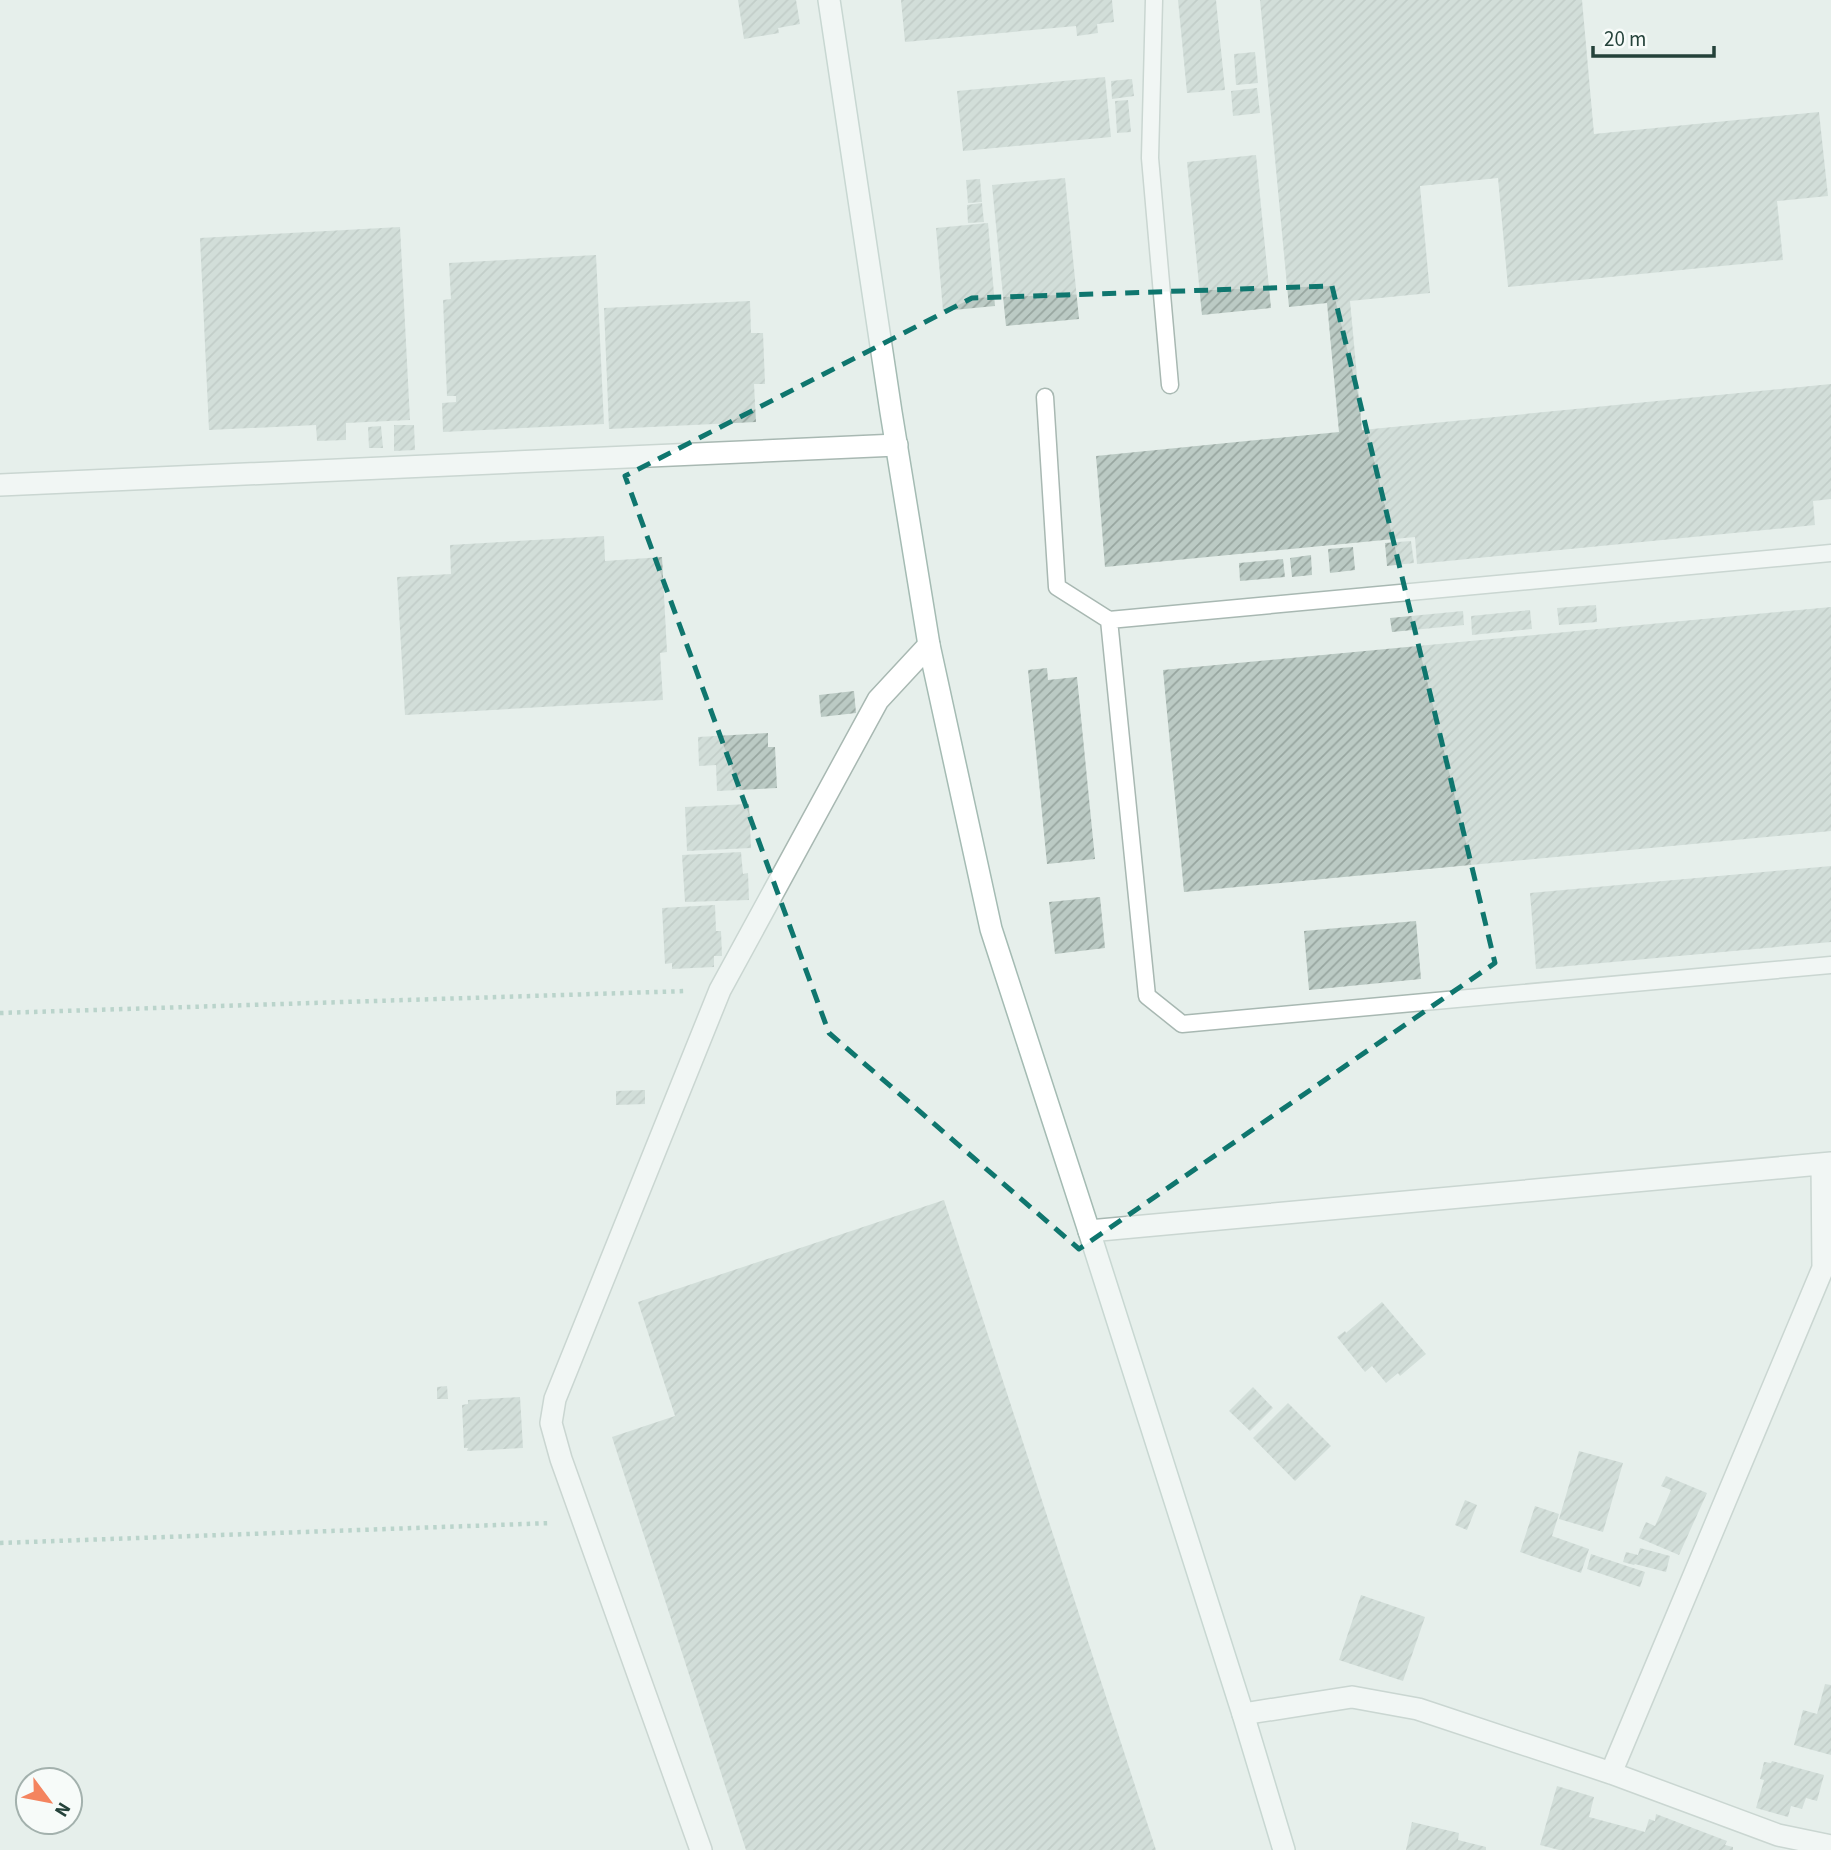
<svg xmlns="http://www.w3.org/2000/svg" width="1831" height="1850" font-family="'Source Sans 3',sans-serif">
<style>
.building{fill:url(#building-hatch)}
.lines{fill:none;stroke-linecap:round;stroke-linejoin:round}
.lane-casing{stroke:#a8b8b2;stroke-width:19}
.street-casing{stroke:#a8b8b2;stroke-width:24}
.secondary-casing{stroke:#a4bbb3;stroke-width:24}
.path{stroke:#86b3a5;stroke-width:4.5;stroke-dasharray:3.5 5;stroke-linecap:butt}
.lane{stroke:#fff;stroke-width:16}
.street{stroke:#fff;stroke-width:21}
.secondary{stroke:#fff;stroke-width:21}
.marked{fill:none;stroke:#0f766e;stroke-width:5;stroke-dasharray:14 9;stroke-linejoin:round}
</style>
<defs>
<pattern id="building-hatch" width="6" height="6" patternUnits="userSpaceOnUse" patternTransform="scale(1.75)"><rect width="6" height="6" fill="#bbcac4"/><path d="M-1 1l2-2M0 6l6-6M5 7l2-2" fill="none" stroke="#98a6a0"/></pattern>
</defs>
<rect width="100%" height="100%" fill="#e6efeb"/>
<path class="building" d="M 738,0 L 796,0 L 800,24 L 778,28 L 779,33 L 744,39 Z
M 901,0 L 1112,0 L 1114,22 L 1097,24 L 1098,33 L 1077,36 L 1076,26 L 905,42 Z
M 1178,0 L 1216,0 L 1225,90 L 1187,93 Z
M 1260,0 L 1582,0 L 1594,134 L 1819,112 L 1828,196 L 1777,201 L 1783,260 L 1508,287 L 1498,178 L 1420,186 L 1430,293 L 1350,301 L 1362,430 L 1831,384 L 1831,499 L 1813,501 L 1815,525 L 1417,564 L 1415,537 L 1105,567 L 1096,456 L 1339,432 L 1327,303 L 1289,307 Z
M 1255,52 L 1258,83 L 1236,85 L 1234,54 Z
M 1105,77 L 1111,137 L 963,151 L 957,91 Z
M 1132,79 L 1134,96 L 1112,99 L 1111,81 Z
M 1257,88 L 1260,113 L 1233,116 L 1231,91 Z
M 1128,100 L 1131,132 L 1117,133 L 1115,101 Z
M 1256,155 L 1271,308 L 1202,315 L 1187,162 Z
M 1065,178 L 1079,319 L 1006,326 L 992,185 Z
M 980,179 L 982,202 L 968,203 L 966,180 Z
M 982,203 L 984,222 L 968,223 L 967,205 Z
M 988,223 L 995,306 L 943,311 L 936,228 Z
M 400,227 L 410,420 L 346,423 L 346,440 L 317,441 L 316,425 L 209,430 L 200,238 Z
M 596,255 L 604,424 L 443,432 L 442,403 L 456,402 L 456,396 L 447,396 L 443,300 L 451,299 L 449,263 Z
M 750,301 L 751,333 L 763,333 L 765,384 L 754,384 L 756,422 L 609,429 L 604,308 Z
M 394,425 L 414,425 L 415,450 L 394,451 Z
M 381,426 L 383,448 L 369,448 L 368,427 Z
M 604,536 L 605,561 L 662,557 L 667,652 L 660,653 L 663,700 L 405,715 L 397,577 L 451,574 L 450,545 Z
M 1411,541 L 1414,563 L 1387,566 L 1385,543 Z
M 1353,547 L 1355,570 L 1330,573 L 1328,549 Z
M 1311,555 L 1312,575 L 1292,577 L 1290,558 Z
M 1283,559 L 1285,577 L 1240,581 L 1239,563 Z
M 1596,605 L 1597,622 L 1559,625 L 1557,608 Z
M 1831,607 L 1831,831 L 1184,892 L 1163,670 Z
M 1530,610 L 1532,629 L 1472,635 L 1471,616 Z
M 1463,611 L 1464,625 L 1392,632 L 1390,618 Z
M 1047,668 L 1048,680 L 1077,677 L 1095,859 L 1047,864 L 1028,670 Z
M 854,691 L 856,713 L 821,717 L 819,695 Z
M 768,733 L 768,747 L 775,747 L 777,788 L 717,791 L 716,765 L 699,766 L 698,737 Z
M 749,804 L 751,848 L 687,851 L 685,807 Z
M 741,852 L 743,874 L 748,873 L 749,900 L 685,902 L 682,855 Z
M 1831,866 L 1831,942 L 1536,969 L 1530,893 Z
M 1100,897 L 1105,948 L 1055,954 L 1049,902 Z
M 715,905 L 716,931 L 721,931 L 722,956 L 714,956 L 714,967 L 672,969 L 672,963 L 665,964 L 662,908 Z
M 1416,921 L 1421,979 L 1309,990 L 1304,931 Z
M 645,1090 L 645,1104 L 616,1105 L 616,1091 Z
M 944,1200 L 1156,1850 L 746,1850 L 612,1437 L 675,1416 L 638,1302 Z
M 1382,1302 L 1426,1354 L 1400,1376 L 1398,1373 L 1386,1383 L 1372,1366 L 1365,1372 L 1337,1337 L 1345,1331 L 1346,1333 Z
M 447,1386 L 448,1399 L 437,1399 L 437,1387 Z
M 1253,1387 L 1273,1408 L 1250,1431 L 1229,1411 Z
M 520,1397 L 523,1448 L 467,1451 L 468,1448 L 464,1448 L 462,1405 L 468,1404 L 468,1400 Z
M 1288,1403 L 1331,1446 L 1295,1481 L 1253,1438 Z
M 1579,1451 L 1623,1463 L 1603,1532 L 1559,1519 Z
M 1666,1476 L 1707,1493 L 1679,1555 L 1639,1538 L 1646,1522 L 1655,1526 L 1671,1490 L 1661,1486 Z
M 1465,1500 L 1477,1505 L 1467,1530 L 1455,1525 Z
M 1535,1506 L 1559,1514 L 1552,1536 L 1589,1549 L 1581,1573 L 1520,1552 Z
M 1640,1548 L 1670,1556 L 1666,1572 L 1635,1564 L 1634,1565 L 1623,1562 L 1626,1552 L 1638,1555 Z
M 1591,1554 L 1645,1572 L 1640,1587 L 1587,1569 Z
M 1361,1595 L 1425,1617 L 1403,1681 L 1339,1660 Z
M 1825,1684 L 1831,1685 L 1831,1755 L 1794,1745 L 1803,1710 L 1817,1714 Z
M 1772,1761 L 1824,1775 L 1817,1801 L 1806,1798 L 1802,1809 L 1791,1806 L 1788,1817 L 1756,1808 L 1764,1780 L 1760,1779 L 1764,1762 L 1771,1763 Z
M 1557,1786 L 1594,1797 L 1589,1817 L 1645,1832 L 1649,1819 L 1655,1821 L 1656,1814 L 1727,1841 L 1725,1845 L 1733,1847 L 1733,1850 L 1559,1850 L 1540,1845 Z
M 1412,1822 L 1459,1833 L 1458,1840 L 1486,1847 L 1486,1850 L 1406,1850 Z"/>
<g class="lines">
<defs>
<path id="lane" d="M 1154,0 L 1150,158 L 1170,385
M 1045,397 L 1057,587 L 1109,620 L 1831,553
M 1109,620 L 1147,996 L 1182,1024 L 1831,965"/>
<path id="street" d="M 0,485 L 897,445
M 1089,1231 L 1831,1163
M 1243,1714 L 1352,1697 L 1418,1709 L 1611,1773 L 1778,1835 L 1831,1846
M 1611,1773 L 1823,1268 L 1822,1164
M 701,1850 L 561,1459 L 551,1423 L 555,1399 L 720,990 L 878,700 L 929,645"/>
<path id="secondary" d="M 829,0 L 891,412 L 929,645 L 991,929 L 1089,1231 L 1243,1714 L 1284,1850"/>
</defs>
<use href="#lane" class="lane-casing"/>
<use href="#street" class="street-casing"/>
<use href="#secondary" class="secondary-casing"/>
<path class="path" d="M 0,1013 L 687,991
M 0,1543 L 552,1523"/>
<use href="#lane" class="lane"/>
<use href="#street" class="street"/>
<use href="#secondary" class="secondary"/>
</g>
<path d="M0 0H1831V1850H0ZM 1332,286 L 1495,963 L 1079,1249 L 829,1033 L 625,476 L 972,298 Z" fill="#e6efeb" fill-opacity=".55" fill-rule="evenodd"/>
<path class="marked" d="M 1332,286 L 1495,963 L 1079,1249 L 829,1033 L 625,476 L 972,298 Z"/>
<g transform="translate(49 1801) rotate(122)"><circle r="33" fill="#f7fbf9" stroke="#a3b1ad" stroke-width="2"/>
<path d="M0-5L12 26L0 18L-12 26Z" fill="#f4845f"/>
<text y="-10" font-size="19" font-weight="bold" text-anchor="middle" fill="#24423a">N</text>
</g>
<path d="M1593 46v10h121v-10" fill="none" stroke="#24423a" stroke-width="3.5"/>
<text x="1604" y="46" font-size="21" fill="#24423a" stroke="#f7fbf9" stroke-width="5" paint-order="stroke">20 m</text>
</svg>
